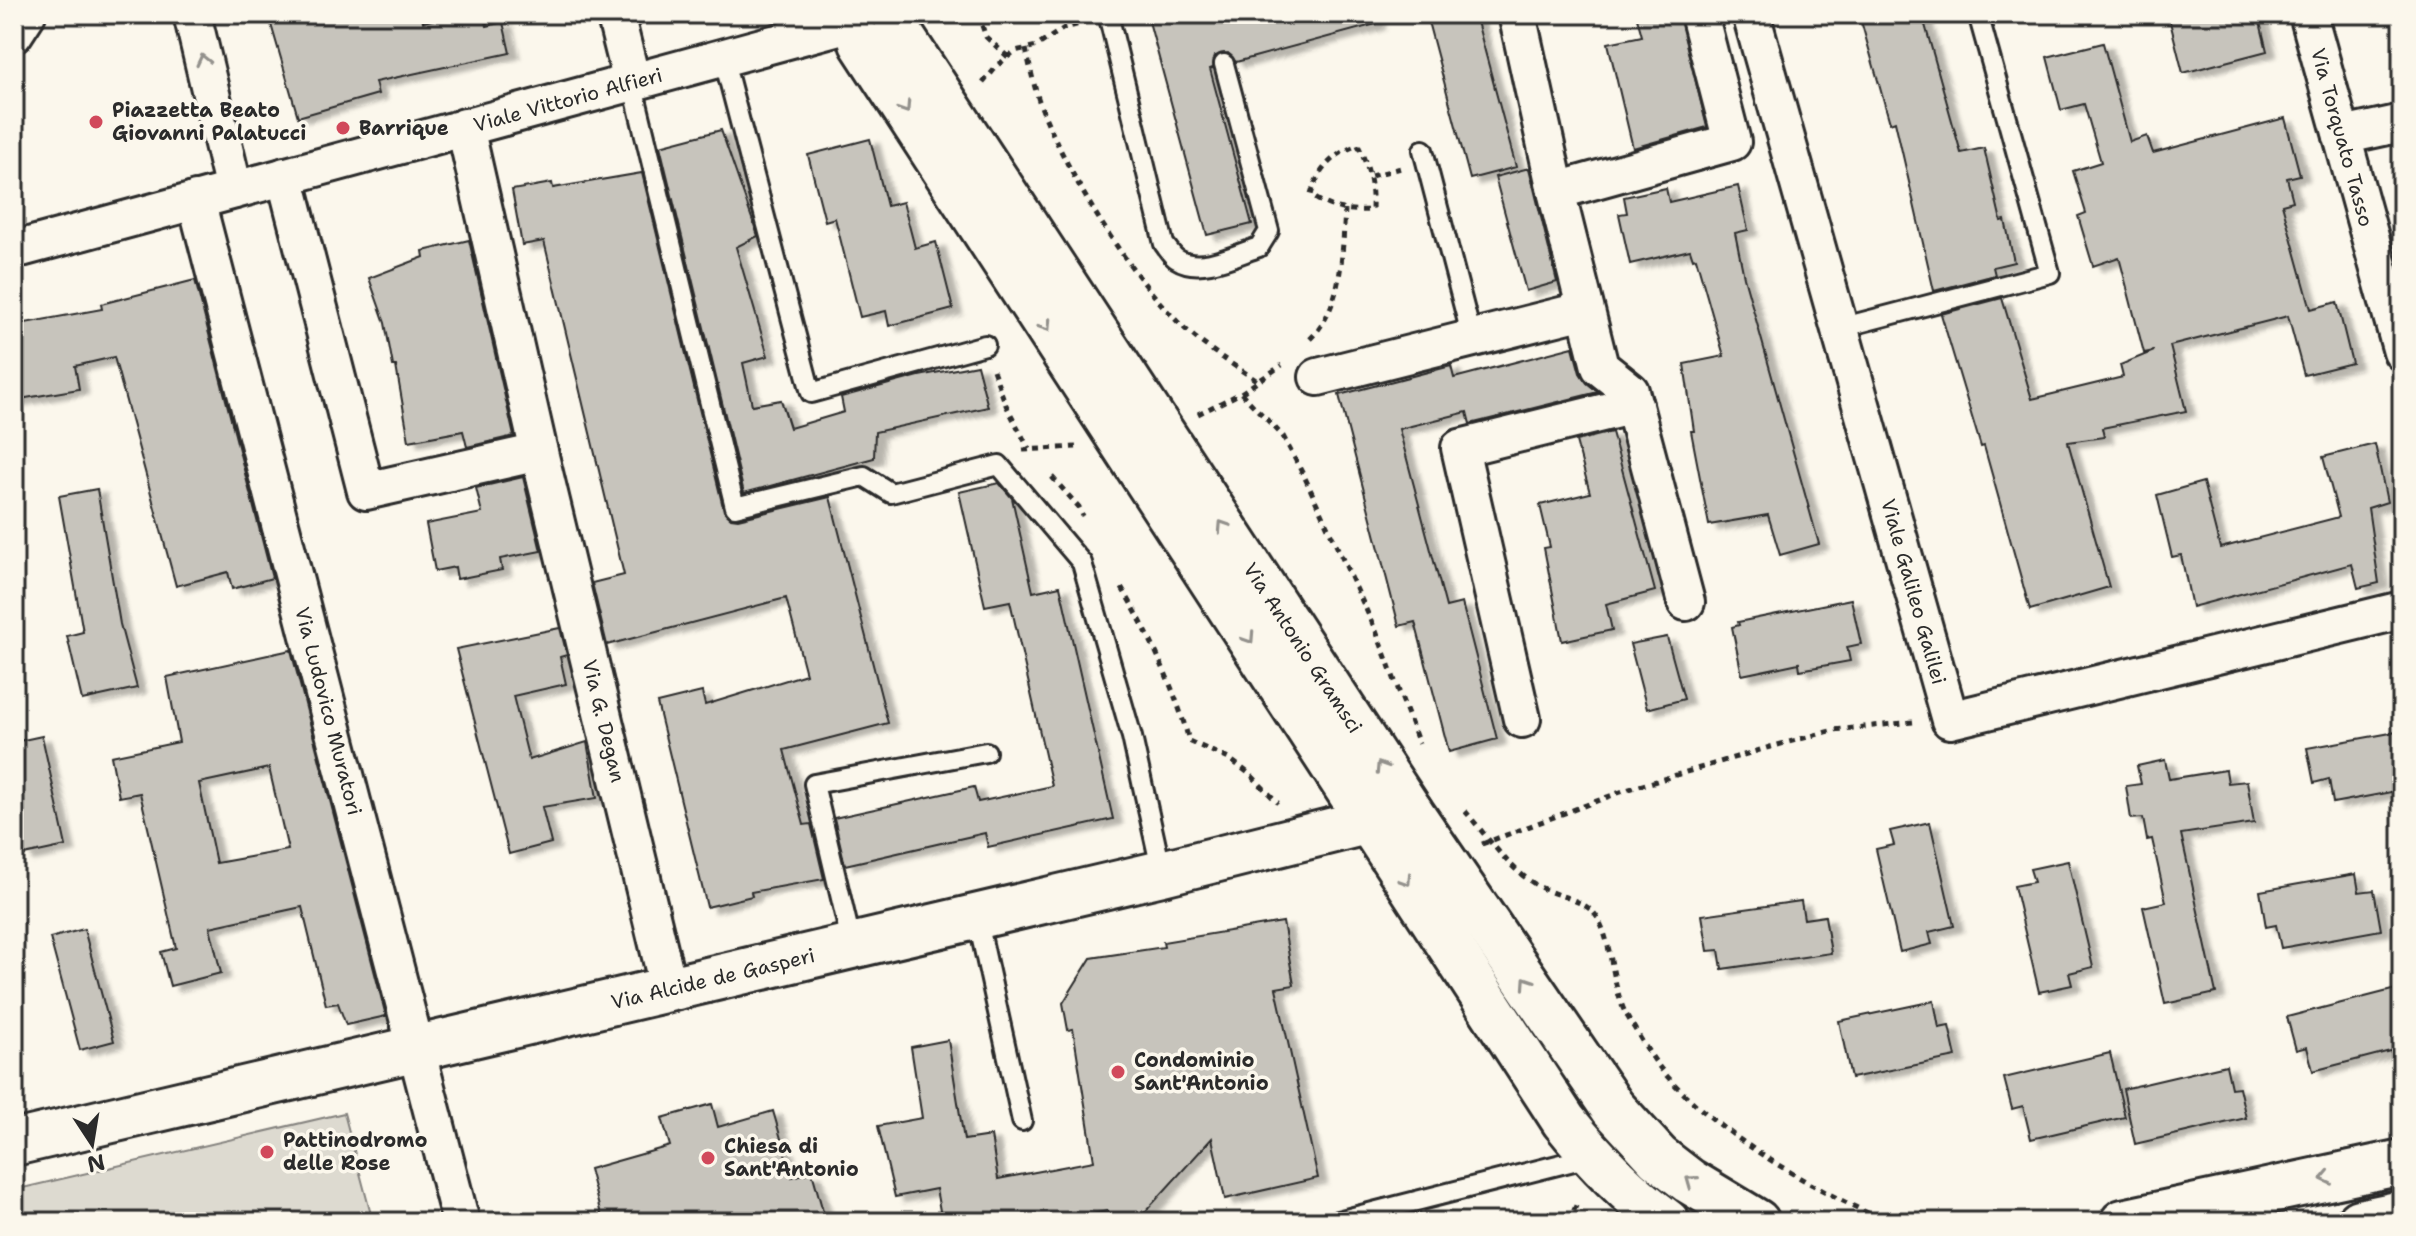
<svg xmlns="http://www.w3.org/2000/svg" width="2416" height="1236" font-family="'Shantell Sans',sans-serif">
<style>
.green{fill:#dddad0;stroke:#84827e;stroke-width:2}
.building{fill:#c7c4bc;stroke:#2b2b2b;stroke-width:2;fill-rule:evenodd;filter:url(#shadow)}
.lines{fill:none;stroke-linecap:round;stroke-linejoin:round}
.service-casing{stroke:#2b2b2b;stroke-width:24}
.minor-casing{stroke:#2b2b2b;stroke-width:42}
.tertiary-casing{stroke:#2b2b2b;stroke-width:50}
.path{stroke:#2b2b2b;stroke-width:5;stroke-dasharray:6 6;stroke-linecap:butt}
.service{stroke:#fbf7ec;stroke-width:18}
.minor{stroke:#fbf7ec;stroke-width:36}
.tertiary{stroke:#fbf7ec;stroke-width:44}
.oneway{stroke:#93918c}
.poi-dot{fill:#d1495b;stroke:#fbf7ec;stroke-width:3}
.labels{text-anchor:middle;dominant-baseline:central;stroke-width:7;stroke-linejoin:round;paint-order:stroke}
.street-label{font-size:20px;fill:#2b2b2b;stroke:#fbf7ec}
.poi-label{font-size:20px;font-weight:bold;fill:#2b2b2b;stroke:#fbf7ec;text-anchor:start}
</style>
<defs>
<filter id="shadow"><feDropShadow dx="9" dy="5" stdDeviation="2" flood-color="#0004"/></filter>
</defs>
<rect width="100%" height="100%" fill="#fbf7ec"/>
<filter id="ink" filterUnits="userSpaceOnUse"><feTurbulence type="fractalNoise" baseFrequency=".0125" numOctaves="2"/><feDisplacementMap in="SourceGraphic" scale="16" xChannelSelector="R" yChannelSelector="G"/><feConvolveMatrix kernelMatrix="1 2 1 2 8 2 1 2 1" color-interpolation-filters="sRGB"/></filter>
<g filter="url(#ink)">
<path class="green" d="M 344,1113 L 373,1222 L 14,1222 L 14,1190 Z"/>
<path class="building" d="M 268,14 L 422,14 L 423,22 L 459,14 L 484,14 L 487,26 L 503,22 L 510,53 L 375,82 L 378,94 L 298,117 Z
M 1147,14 L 1375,14 L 1376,24 L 1236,62 L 1228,53 L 1215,56 L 1213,68 L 1210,69 L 1252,224 L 1207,235 Z
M 1426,14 L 1475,14 L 1516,167 L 1470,179 Z
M 1636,14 L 1679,14 L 1707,127 L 1633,148 L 1608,43 L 1642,36 Z
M 1859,14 L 1922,14 L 1961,153 L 1984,148 L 2001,221 L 2005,220 L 2014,262 L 1993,267 L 1995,275 L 1934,291 L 1895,121 L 1890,123 Z
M 2168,14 L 2258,14 L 2267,51 L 2183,73 Z
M 2103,43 L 2130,142 L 2147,136 L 2153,153 L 2285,118 L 2300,175 L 2287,178 L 2293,201 L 2282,204 L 2311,309 L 2337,302 L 2352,363 L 2304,375 L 2288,316 L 2170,346 L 2186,411 L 2102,428 L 2104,437 L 2068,442 L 2109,587 L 2030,610 L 1984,446 L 1981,447 L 1941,314 L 2002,298 L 2032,399 L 2123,377 L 2120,365 L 2154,351 L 2144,353 L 2119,257 L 2093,266 L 2078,216 L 2086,213 L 2073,171 L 2101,162 L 2084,104 L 2061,110 L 2047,57 Z
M 721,130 L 758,236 L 736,247 L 768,356 L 743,363 L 752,405 L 781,400 L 790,428 L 844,412 L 841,397 L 919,376 L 977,365 L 988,407 L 875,432 L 874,458 L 744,493 L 660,146 Z
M 870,139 L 887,206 L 903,202 L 915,248 L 936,242 L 953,309 L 889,326 L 886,311 L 860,317 L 835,218 L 825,221 L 808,155 Z
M 1529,168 L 1557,282 L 1526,291 L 1495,177 Z
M 642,173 L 724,511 L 731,518 L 738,519 L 830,497 L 888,723 L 784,750 L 804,825 L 811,824 L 824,879 L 751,892 L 752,896 L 707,907 L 657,703 L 702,692 L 705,705 L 806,674 L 786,598 L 607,645 L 592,583 L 624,575 L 544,241 L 522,245 L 512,190 L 552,183 L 553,188 Z
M 1738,186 L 1748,230 L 1735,233 L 1744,277 L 1819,544 L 1780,555 L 1768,515 L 1709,525 L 1691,431 L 1694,431 L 1684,364 L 1724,356 L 1696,258 L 1693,259 L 1690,250 L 1630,264 L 1619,214 L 1627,213 L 1624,197 L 1666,188 L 1669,202 Z
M 469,240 L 514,436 L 467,447 L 463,431 L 409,441 L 396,366 L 393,366 L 385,323 L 369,278 L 424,257 L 423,251 Z
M 195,280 L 272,578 L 232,589 L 228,572 L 176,586 L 114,357 L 75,366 L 79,389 L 14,400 L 14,325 L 102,309 L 101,304 Z
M 1573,347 L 1580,373 L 1587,383 L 1598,392 L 1470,424 L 1467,412 L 1399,429 L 1446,607 L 1462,603 L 1497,739 L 1449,752 L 1415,622 L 1399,626 L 1339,395 L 1451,366 L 1454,378 Z
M 1612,432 L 1655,591 L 1606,604 L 1612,630 L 1562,641 L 1544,548 L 1550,547 L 1540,505 L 1590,493 L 1576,441 Z
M 2375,444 L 2387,502 L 2368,508 L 2379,583 L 2358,588 L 2352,564 L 2192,607 L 2181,555 L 2172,557 L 2157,495 L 2203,482 L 2220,548 L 2339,517 L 2323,457 Z
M 523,477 L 541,551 L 500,559 L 502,570 L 457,579 L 455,567 L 435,571 L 426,524 L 482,513 L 476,488 Z
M 999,483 L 1012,498 L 1033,592 L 1060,586 L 1113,819 L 988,847 L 985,833 L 845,865 L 834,818 L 974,787 L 978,802 L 1052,786 L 1010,601 L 985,606 L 959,492 Z
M 97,489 L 120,624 L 137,688 L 82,700 L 67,636 L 83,632 L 59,496 Z
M 1851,599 L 1861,644 L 1847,647 L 1850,661 L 1800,670 L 1799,663 L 1742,675 L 1732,627 L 1739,625 L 1738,622 Z
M 560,628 L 567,655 L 560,657 L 566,684 L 513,696 L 529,760 L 587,742 L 597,798 L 542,807 L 551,843 L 509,854 L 456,649 Z
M 1667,637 L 1684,699 L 1647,709 L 1630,644 Z
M 291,650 L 386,1016 L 346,1025 L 338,1003 L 326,1005 L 302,907 L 210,927 L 221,973 L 170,986 L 161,952 L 176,948 L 140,793 L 119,797 L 111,756 L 179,742 L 167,677 ZM 269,768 L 288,850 L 216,863 L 199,783 Z
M 2402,731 L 2402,790 L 2333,803 L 2329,779 L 2314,783 L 2307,748 Z
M 42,736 L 66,846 L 24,855 L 14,810 L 14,742 Z
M 2165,760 L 2169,779 L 2226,770 L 2228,783 L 2247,781 L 2254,823 L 2181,834 L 2216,993 L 2165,1004 L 2143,907 L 2166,902 L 2152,839 L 2147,840 L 2143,818 L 2131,819 L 2126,786 L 2141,784 L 2137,766 Z
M 1930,822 L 1954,926 L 1929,932 L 1932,944 L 1900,952 L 1876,849 L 1894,845 L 1890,831 Z
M 2068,861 L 2093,967 L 2069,973 L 2072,985 L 2039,992 L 2014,886 L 2034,882 L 2030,869 Z
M 2356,874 L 2359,892 L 2374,890 L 2381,930 L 2281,948 L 2276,925 L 2266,927 L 2260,891 Z
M 1801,901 L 1804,919 L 1825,916 L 1831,953 L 1722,969 L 1719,950 L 1708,951 L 1702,915 Z
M 1283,922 L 1294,985 L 1276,988 L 1318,1178 L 1225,1199 L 1212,1138 L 1136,1222 L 1110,1222 L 1108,1211 L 1049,1222 L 942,1222 L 936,1189 L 895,1197 L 878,1126 L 922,1118 L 911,1047 L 948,1040 L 964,1140 L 991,1136 L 998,1179 L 1094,1161 L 1073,1029 L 1068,1030 L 1063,1003 L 1091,958 L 1164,947 L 1163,942 Z
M 84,929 L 114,1041 L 80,1050 L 50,938 Z
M 2396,989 L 2402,1011 L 2402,1048 L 2313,1071 L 2307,1047 L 2296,1050 L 2287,1017 Z
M 1934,1001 L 1939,1028 L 1949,1026 L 1956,1057 L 1851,1078 L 1839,1021 Z
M 2110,1053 L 2125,1117 L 2031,1139 L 2023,1106 L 2012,1109 L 2004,1078 Z
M 2226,1065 L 2231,1088 L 2239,1087 L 2246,1118 L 2135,1144 L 2123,1089 Z
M 712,1104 L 718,1127 L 773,1111 L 792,1177 L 812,1172 L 826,1222 L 603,1222 L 589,1169 L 670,1146 L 662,1118 Z"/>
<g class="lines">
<defs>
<path id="service" d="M 1108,14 L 1164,244 C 1168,249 1172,256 1177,259 C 1200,274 1237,254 1259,247 L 1269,231 L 1224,64
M 723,57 L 811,393 L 985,345
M 632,82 L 735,507 L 864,476 L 891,493 L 999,465 L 1082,563 L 1132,737 L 1162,873
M 1423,150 L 1472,338
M 1840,328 L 2050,273 L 1978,14
M 977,917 L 1022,1121
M 852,945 L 814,784 L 986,752
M 1334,1222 L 1593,1156"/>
<g id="minor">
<path d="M 192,14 L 234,190"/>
<path d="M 615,14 L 632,82"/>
<path d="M 1517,14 L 1556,191"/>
<path id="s1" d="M 1751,14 L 1950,720 L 2402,610"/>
<path id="s2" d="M 2308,14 L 2402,352"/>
<path d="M 14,34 L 27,14"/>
<path id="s3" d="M 465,127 L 539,452 L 669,990"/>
<path d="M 2342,136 L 2402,123"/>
<path d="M 285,176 L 366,491 L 539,452"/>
<path id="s4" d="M 196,200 L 461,1222"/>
<path id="s5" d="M 14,250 L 843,25"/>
<path d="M 1318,377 L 1585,310"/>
<path d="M 1686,602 L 1630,391 L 1600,367 L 1556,191 L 1732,142 L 1699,14"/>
<path d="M 1522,719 L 1460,448 L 1634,405"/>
</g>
<g id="tertiary">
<path id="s6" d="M 897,29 L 1410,811 L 1613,1108 L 1658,1157 L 1689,1181 L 1757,1222"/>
<path d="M 862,43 L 1564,1121 C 1595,1160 1627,1193 1667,1222"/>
<path id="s7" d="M 14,1143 L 1162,873 L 1410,811"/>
<path d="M 2123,1222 L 2402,1162"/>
<path d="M 2359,1222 L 2402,1213"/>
</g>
</defs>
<use href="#service" class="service-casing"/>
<use href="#minor" class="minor-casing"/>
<use href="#tertiary" class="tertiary-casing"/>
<path class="path" d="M 978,14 L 986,37 L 1008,57
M 1026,49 C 1031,71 1035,93 1044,114 C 1073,183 1124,266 1176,320 C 1200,345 1231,363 1259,382
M 983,83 L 998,65 L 1015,51 L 1037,46 L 1064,28 L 1081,24
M 1358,145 C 1369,168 1373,184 1372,210 C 1348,211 1331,210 1311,195 C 1318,169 1333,154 1358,145 Z
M 1371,176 L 1401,168
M 1310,339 C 1343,307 1342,253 1345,210
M 993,370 L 1006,405 L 1029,449
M 1241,393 L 1283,436 L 1306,480 L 1376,631 L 1419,744
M 1198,414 L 1241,393 L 1282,365
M 1023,450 L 1076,447
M 1052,477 L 1079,507 L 1083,516
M 1122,588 C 1148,631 1177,693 1189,741 L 1231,760 L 1251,775 L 1278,803
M 1465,811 C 1488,837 1510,872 1542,888 C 1557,896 1579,899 1592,911 C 1612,930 1611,987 1626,1014 C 1638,1034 1651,1058 1666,1075 C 1720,1136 1814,1190 1888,1222
M 1482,844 L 1626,790 L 1770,747 L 1834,730 L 1913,722
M 1569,1222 L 1578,1201"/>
<use href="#service" class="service"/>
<use href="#minor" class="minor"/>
<use href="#tertiary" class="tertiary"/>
</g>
<defs><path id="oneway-chevron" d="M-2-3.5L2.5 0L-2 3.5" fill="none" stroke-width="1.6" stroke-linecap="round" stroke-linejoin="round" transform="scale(2)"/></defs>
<g class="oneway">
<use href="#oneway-chevron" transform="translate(203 60) rotate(-103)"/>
<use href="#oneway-chevron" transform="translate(905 108) rotate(57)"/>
<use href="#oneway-chevron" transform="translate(1046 326) rotate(57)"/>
<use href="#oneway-chevron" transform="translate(1223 526) rotate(-123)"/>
<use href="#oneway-chevron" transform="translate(1249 638) rotate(57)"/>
<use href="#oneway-chevron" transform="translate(1381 767) rotate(-123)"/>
<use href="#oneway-chevron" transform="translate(1406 880) rotate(57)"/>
<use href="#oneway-chevron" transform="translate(1527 982) rotate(-124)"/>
<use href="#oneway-chevron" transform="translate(2326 1178) rotate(168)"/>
<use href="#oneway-chevron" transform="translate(1691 1181) rotate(-144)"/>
</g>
</g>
<g class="poi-dot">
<circle cx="96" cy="122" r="8"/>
<circle cx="343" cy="128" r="8"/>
<circle cx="1118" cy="1072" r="8"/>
<circle cx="267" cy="1152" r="8"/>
<circle cx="708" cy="1158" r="8"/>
</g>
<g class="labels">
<g class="street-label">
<text stroke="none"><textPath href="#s5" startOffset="574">Viale Vittorio Alfieri</textPath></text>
<text stroke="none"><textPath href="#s2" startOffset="128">Via Torquato Tasso</textPath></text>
<text stroke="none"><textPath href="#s1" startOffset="600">Viale Galileo Galilei</textPath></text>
<text stroke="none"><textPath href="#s6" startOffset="740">Via Antonio Gramsci</textPath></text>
<text stroke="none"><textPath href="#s4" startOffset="528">Via Ludovico Muratori</textPath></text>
<text stroke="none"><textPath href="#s3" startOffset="610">Via G. Degan</textPath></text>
<text stroke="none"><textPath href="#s7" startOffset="718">Via Alcide de Gasperi</textPath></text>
</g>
<g class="poi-label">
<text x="112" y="110">Piazzetta Beato<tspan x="112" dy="23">Giovanni Palatucci</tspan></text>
<text x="359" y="128">Barrique</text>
<text x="1134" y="1060">Condominio<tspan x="1134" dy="23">Sant'Antonio</tspan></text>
<text x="283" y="1140">Pattinodromo<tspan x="283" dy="23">delle Rose</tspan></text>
<text x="724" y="1146">Chiesa di<tspan x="724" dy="23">Sant'Antonio</tspan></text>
</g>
</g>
<rect width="2416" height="1236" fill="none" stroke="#fbf7ec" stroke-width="48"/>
<rect x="24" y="24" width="2368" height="1188" fill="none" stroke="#2b2b2b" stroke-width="3" filter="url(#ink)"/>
<g transform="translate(92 1144) rotate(168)" stroke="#fbf7ec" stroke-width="6" paint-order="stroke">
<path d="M0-6L14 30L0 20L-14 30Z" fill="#2b2b2b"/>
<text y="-12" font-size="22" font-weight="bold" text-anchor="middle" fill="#2b2b2b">N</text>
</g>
</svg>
